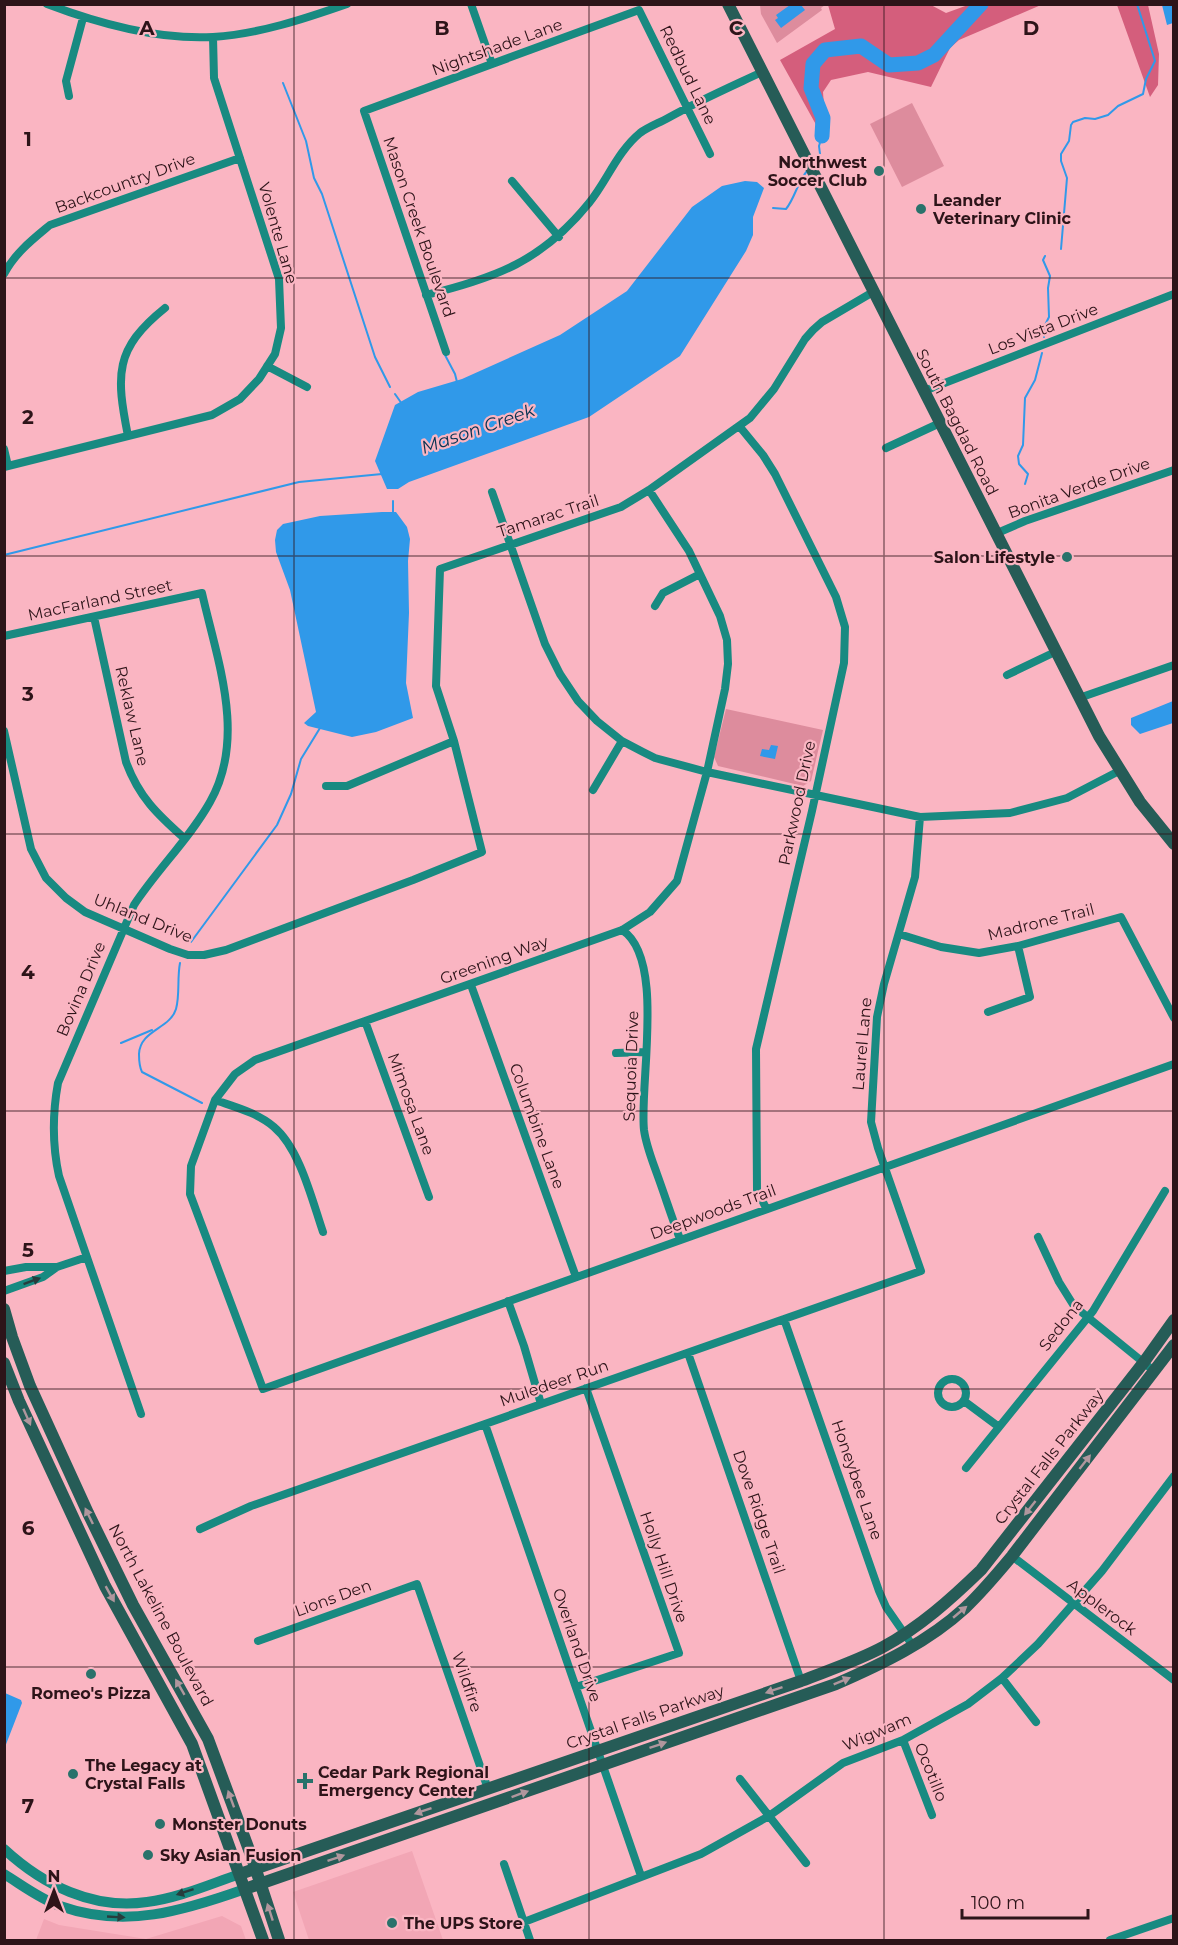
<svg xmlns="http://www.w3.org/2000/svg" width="1178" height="1945" font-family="Montserrat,sans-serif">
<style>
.built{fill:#f2a6b5}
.green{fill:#dd8c9d}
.forest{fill:#d45e7c}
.water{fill:#3099e9}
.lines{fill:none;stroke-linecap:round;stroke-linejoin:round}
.stream{stroke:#3099e9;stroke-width:2}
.river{stroke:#3099e9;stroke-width:15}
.minor{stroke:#188a81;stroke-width:8}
.tertiary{stroke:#188a81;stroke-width:10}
.secondary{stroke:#265c57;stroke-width:12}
.oneway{fill:#263d3d}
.oneway2{fill:#b0969d}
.grid{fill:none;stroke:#2d1419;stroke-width:1.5;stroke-opacity:0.55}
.poi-dot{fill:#29726b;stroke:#fab5c2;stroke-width:2}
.labels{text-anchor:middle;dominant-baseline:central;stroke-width:4.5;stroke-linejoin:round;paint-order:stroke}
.street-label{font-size:16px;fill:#2d1419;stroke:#fab5c2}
.poi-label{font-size:16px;font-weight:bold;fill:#2d1419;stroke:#fab5c2;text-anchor:start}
.water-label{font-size:18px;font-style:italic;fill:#073251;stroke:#fab5c2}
.grid-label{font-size:20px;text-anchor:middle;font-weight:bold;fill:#2d1419;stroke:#fab5c2;stroke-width:4.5;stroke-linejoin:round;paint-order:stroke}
</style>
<rect width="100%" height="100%" fill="#fab5c2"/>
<path class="built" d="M 412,1851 L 443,1940 L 309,1940 L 293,1892 Z
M 222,1916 L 241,1926 L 246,1940 L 36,1940 L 44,1919 L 59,1925 L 146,1939 Z"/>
<path class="green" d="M 760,5 L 825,4 L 825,5 L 821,8 L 822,10 L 777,43 L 761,14 Z
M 912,103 L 944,166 L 902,187 L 870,124 Z
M 726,709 L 823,730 L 811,781 L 803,786 L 718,766 L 714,757 Z"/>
<path class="forest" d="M 828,5 L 931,5 L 946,13 L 968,5 L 1041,5 L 959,40 L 950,48 L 931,87 L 868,72 L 831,80 L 823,92 L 826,134 L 819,130 L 780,60 L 835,29 Z
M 1117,5 L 1148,5 L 1159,54 L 1158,85 L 1150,97 Z"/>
<path class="water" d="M 790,5 L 801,5 L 805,10 L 781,28 L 775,20 L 778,18 L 776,15 Z
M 1162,5 L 1173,5 L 1173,23 L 1167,25 Z
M 745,181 L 757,182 L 764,188 L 753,217 L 753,235 L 746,251 L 680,356 L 589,417 L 409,482 L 398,489 L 387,489 L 375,461 L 395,405 L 418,392 L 462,379 L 560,335 L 627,291 L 692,207 L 722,186 Z
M 382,512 L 396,512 L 407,527 L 410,539 L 408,561 L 409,613 L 406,683 L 413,718 L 376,732 L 352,737 L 308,726 L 304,723 L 316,712 L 290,590 L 276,552 L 275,540 L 277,530 L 283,524 L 320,516 Z
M 1173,701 L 1173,723 L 1140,734 L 1131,725 L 1131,718 Z
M 771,745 L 778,746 L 775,759 L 760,756 L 762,749 L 769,750 Z
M 5,1693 L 21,1700 L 22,1703 L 5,1747 Z"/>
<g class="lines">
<path class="stream" d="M 283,83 L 306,141 L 314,178 L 322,194 L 375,357 L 390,387
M 814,162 L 820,154 L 819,146 L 822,136
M 773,208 L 786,209 C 795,198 797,183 807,171
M 1061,249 L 1067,178 L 1061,161 L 1061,154 L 1069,141 L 1071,125 L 1073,122 L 1085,118 L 1095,119 L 1108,115 L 1118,106 L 1143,94 L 1146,79 L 1155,61 L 1137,4
M 1044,337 L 1045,325 L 1049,317 L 1048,288 L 1050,276 L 1043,260 L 1045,256
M 445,355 L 455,374 L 457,382
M 395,394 L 402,404
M 1025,484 L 1028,474 L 1019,464 L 1018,456 L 1023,445 L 1025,398 L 1035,380 L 1042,353
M 393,501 L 393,513
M 4,555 L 299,482 L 382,474
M 191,942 L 277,825 L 291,794 L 301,759 L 320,728
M 180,963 C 177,978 180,995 176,1009 C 170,1029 140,1030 139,1054 C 139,1061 139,1066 142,1072 L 202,1103
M 121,1043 L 152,1030"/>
<path class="river" d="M 822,136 L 823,118 L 811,88 L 813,64 L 825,50 L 861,46 L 889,65 L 918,63 L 934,55 L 981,4"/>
<path class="minor" d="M 47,4 C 97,23 159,40 213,37 C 259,34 304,19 347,4
M 471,4 L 492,64
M 69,96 L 66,81 L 83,18
M 512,181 L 559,237
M 4,274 C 15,253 32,240 50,225 L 240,158
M 426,295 C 496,278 542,261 589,203 C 607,181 617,152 640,133 C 648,127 659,123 668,118 C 698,101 730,87 762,72
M 446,352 L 364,111 L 639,10 L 710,154
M 267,366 L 307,387
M 924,391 L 1174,294
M 740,427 L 763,455 L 775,474 L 836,597 L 845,627 L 844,663 L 812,811 L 756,1049 L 757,1190 L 766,1208
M 128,436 C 116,375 114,349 165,308
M 886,448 L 940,423
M 4,449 L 8,466
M 4,467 L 212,415 L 240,399 L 259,379 L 275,354 L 281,328 L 279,279 L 214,78 L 213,37
M 649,490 L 689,551 L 720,616 L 727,640 L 728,664 L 725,689 L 707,772 L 677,881 L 650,912 L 622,930 L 255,1060 L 235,1074 L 215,1100 L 191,1166 L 190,1194 L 263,1389 L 1174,1064
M 492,492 L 545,644 L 560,674 L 578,701 L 597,721 L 622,741 L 643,752 L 655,758 L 707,772 L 920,817 L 1010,813 L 1067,798 L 1119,771
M 995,534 L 1025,521 L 1174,470
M 655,606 L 663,593 L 700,574
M 94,617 L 126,762 C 139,797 157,814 184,838
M 4,636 L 202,593 C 217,660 247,737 210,802 C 190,838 157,870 134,905 L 58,1083 C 52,1116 52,1144 59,1176 L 141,1414
M 1007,675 L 1055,652
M 1079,698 L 1174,665
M 4,731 L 31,849 L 46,878 L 66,898 L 85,912 L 170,949 L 188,955 L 204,955 L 226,950 L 413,880 L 482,852 L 454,741 L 436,686 L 440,569 L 621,507 L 649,490 L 750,418 L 774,389 L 805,339 L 813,330 L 822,322 L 873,292
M 326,786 L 347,786 L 454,741
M 593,790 L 622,741
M 622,930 C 666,958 639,1084 644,1130 C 646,1145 652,1160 657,1174 C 665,1196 672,1218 680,1239
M 899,934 L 941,947 L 979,953 L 1018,946 L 1121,917 L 1174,1018
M 471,985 L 576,1277
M 988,1012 L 1030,997 L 1018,946
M 365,1021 L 429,1197
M 616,1053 L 646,1052
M 215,1100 C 235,1107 258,1113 274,1127 C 300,1149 312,1200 323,1232
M 1038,1237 L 1059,1282 L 1074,1306 L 1154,1371
M 4,1271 L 26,1267 L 57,1267
M 4,1291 L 43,1277 L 57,1267 L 87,1257
M 508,1301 L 524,1346 L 541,1404
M 784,1319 L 879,1591 L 886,1607 L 913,1646
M 688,1353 L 801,1681
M938 1393a14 14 0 1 1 28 0a14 14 0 1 1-28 0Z
M 964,1401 L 999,1427
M 485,1424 L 641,1876
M 966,1468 L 1093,1311 L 1165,1191
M 200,1529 L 251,1506 L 921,1271 L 878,1148 L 871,1122 L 877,1017 L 884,984 L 915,877 L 920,817
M 1012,1556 L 1174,1680
M 258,1641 L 417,1584 L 488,1789
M 1002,1678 L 1036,1722
M 576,1687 L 679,1653 L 586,1388
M 903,1740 L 932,1815
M 740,1779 L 806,1863
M 504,1864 L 530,1940
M 524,1922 L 701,1854 L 769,1816 L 843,1763 L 903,1740 L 968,1704 L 1002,1678 L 1038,1644 L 1102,1571 L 1174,1476
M 1110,1940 L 1174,1918"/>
<path class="tertiary" d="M 4,1849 C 43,1885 93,1910 147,1902 C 179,1898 210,1884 240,1874
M 4,1874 C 22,1885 40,1899 60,1906 C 125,1929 183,1911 245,1889"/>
<path class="secondary" d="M 728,4 L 1099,736 L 1140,802 L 1174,844
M 4,1309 L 12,1337 L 30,1386 L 88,1513 L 133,1605 L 208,1739 L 252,1858 L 279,1940
M 4,1363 L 19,1401 L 105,1586 L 192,1744 L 263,1940
M 240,1874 L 801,1681 C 829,1670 857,1661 883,1647 C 920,1627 951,1599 981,1570 L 1144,1362 L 1174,1320
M 245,1889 L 836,1684 C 882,1664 928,1642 965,1608 C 982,1592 997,1574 1012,1556 L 1174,1345"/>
</g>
<defs><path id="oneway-solid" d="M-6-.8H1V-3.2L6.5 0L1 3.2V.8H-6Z" transform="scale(1.5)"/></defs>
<g class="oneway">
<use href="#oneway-solid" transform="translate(32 1281) rotate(-20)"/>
<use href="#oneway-solid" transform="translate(185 1892) rotate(162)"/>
<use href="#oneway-solid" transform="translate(116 1917) rotate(3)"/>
</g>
<g class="oneway2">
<use href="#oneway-solid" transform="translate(27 1417) rotate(66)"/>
<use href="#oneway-solid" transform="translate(1085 1462) rotate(-52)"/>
<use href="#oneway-solid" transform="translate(1030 1508) rotate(128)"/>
<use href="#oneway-solid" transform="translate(89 1516) rotate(-116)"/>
<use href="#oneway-solid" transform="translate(110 1594) rotate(61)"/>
<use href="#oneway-solid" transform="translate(960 1612) rotate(-40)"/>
<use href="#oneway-solid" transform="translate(842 1681) rotate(-22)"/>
<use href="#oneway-solid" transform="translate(180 1687) rotate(-120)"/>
<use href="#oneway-solid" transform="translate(774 1690) rotate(161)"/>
<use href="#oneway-solid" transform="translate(658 1745) rotate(-19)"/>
<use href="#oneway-solid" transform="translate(520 1794) rotate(-20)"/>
<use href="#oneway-solid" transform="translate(231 1799) rotate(-110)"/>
<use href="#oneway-solid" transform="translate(423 1811) rotate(161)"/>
<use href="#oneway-solid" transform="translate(336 1858) rotate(-19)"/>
<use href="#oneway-solid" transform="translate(270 1912) rotate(-108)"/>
</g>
<path class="grid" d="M 294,4 L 294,1940M 589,4 L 589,1940M 884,4 L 884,1940M 4,278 L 1174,278M 4,556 L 1174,556M 4,834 L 1174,834M 4,1111 L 1174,1111M 4,1389 L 1174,1389M 4,1667 L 1174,1667"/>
<g class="poi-dot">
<circle cx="879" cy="171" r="6"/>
<circle cx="921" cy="209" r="6"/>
<circle cx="1067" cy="557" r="6"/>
<circle cx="91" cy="1674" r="6"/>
<circle cx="73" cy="1774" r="6"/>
<path d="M302 1772h6v6h6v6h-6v6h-6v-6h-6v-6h6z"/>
<circle cx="160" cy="1824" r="6"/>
<circle cx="148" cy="1855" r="6"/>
<circle cx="392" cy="1923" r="6"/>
</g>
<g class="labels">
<g class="street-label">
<text transform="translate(497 47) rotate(-20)">Nightshade Lane</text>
<text transform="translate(688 75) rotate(64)">Redbud Lane</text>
<text transform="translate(125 183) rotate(-20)">Backcountry Drive</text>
<text transform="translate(419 227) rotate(71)">Mason Creek Boulevard</text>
<text transform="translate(278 233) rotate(74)">Volente Lane</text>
<text transform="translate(1043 329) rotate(-21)">Los Vista Drive</text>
<text transform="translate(957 422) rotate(63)">South Bagdad Road</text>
<text transform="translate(1079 488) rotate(-20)">Bonita Verde Drive</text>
<text transform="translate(548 516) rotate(-18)">Tamarac Trail</text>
<text transform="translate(100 600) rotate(-12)">MacFarland Street</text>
<text transform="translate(132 716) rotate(77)">Reklaw Lane</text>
<text transform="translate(797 803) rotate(-78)">Parkwood Drive</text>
<text transform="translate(143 918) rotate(22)">Uhland Drive</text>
<text transform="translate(1041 922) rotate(-14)">Madrone Trail</text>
<text transform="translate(494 960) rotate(-20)">Greening Way</text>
<text transform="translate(81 989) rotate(-67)">Bovina Drive</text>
<text transform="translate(862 1044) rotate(-85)">Laurel Lane</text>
<text transform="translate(631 1066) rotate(-88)">Sequoia Drive</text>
<text transform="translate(411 1104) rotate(70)">Mimosa Lane</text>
<text transform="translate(537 1126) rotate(70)">Columbine Lane</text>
<text transform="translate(713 1212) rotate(-20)">Deepwoods Trail</text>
<text transform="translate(1061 1325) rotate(-52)">Sedona</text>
<text transform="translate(554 1383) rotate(-19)">Muledeer Run</text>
<text transform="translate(1049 1457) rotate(-52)">Crystal Falls Parkway</text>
<text transform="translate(857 1480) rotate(71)">Honeybee Lane</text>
<text transform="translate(759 1512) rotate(71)">Dove Ridge Trail</text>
<text transform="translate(664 1567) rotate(71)">Holly Hill Drive</text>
<text transform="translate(333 1598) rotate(-20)">Lions Den</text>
<text transform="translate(1102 1607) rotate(37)">Applerock</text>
<text transform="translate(161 1615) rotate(62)">North Lakeline Boulevard</text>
<text transform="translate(577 1645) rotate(71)">Overland Drive</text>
<text transform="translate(467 1682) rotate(71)">Wildfire</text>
<text transform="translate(645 1717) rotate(-19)">Crystal Falls Parkway</text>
<text transform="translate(877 1732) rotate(-23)">Wigwam</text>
<text transform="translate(931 1772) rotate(68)">Ocotillo</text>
</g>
<g class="poi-label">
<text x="867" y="162" text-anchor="end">Northwest<tspan x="867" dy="18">Soccer Club</tspan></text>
<text x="933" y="200">Leander<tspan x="933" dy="18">Veterinary Clinic</tspan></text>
<text x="1055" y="557" text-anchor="end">Salon Lifestyle</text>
<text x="91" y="1693" text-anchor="middle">Romeo's Pizza</text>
<text x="85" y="1765">The Legacy at<tspan x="85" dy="18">Crystal Falls</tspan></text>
<text x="318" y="1772">Cedar Park Regional<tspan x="318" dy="18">Emergency Center</tspan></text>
<text x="172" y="1824">Monster Donuts</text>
<text x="160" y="1855">Sky Asian Fusion</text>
<text x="404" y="1923">The UPS Store</text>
</g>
<g class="water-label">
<text transform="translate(478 429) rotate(-19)">Mason Creek</text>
</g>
</g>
<g class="grid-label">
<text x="147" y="35">A</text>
<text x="442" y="35">B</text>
<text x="736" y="35">C</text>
<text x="1031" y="35">D</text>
<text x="28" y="146">1</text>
<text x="28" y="424">2</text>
<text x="28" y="701">3</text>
<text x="28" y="979">4</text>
<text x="28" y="1257">5</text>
<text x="28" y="1535">6</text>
<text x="28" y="1813">7</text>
</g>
<rect width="1178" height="1945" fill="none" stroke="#2d1419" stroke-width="12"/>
<g transform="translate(54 1891)" stroke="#fab5c2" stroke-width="4.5" paint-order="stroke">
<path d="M0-4.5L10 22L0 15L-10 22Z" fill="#2d1419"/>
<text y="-9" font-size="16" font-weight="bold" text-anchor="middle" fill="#2d1419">N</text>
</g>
<path d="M962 1909v9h126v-9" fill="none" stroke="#2d1419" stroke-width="3"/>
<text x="971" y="1909" font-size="18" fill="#2d1419" stroke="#fab5c2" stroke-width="4.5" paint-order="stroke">100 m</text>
</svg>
